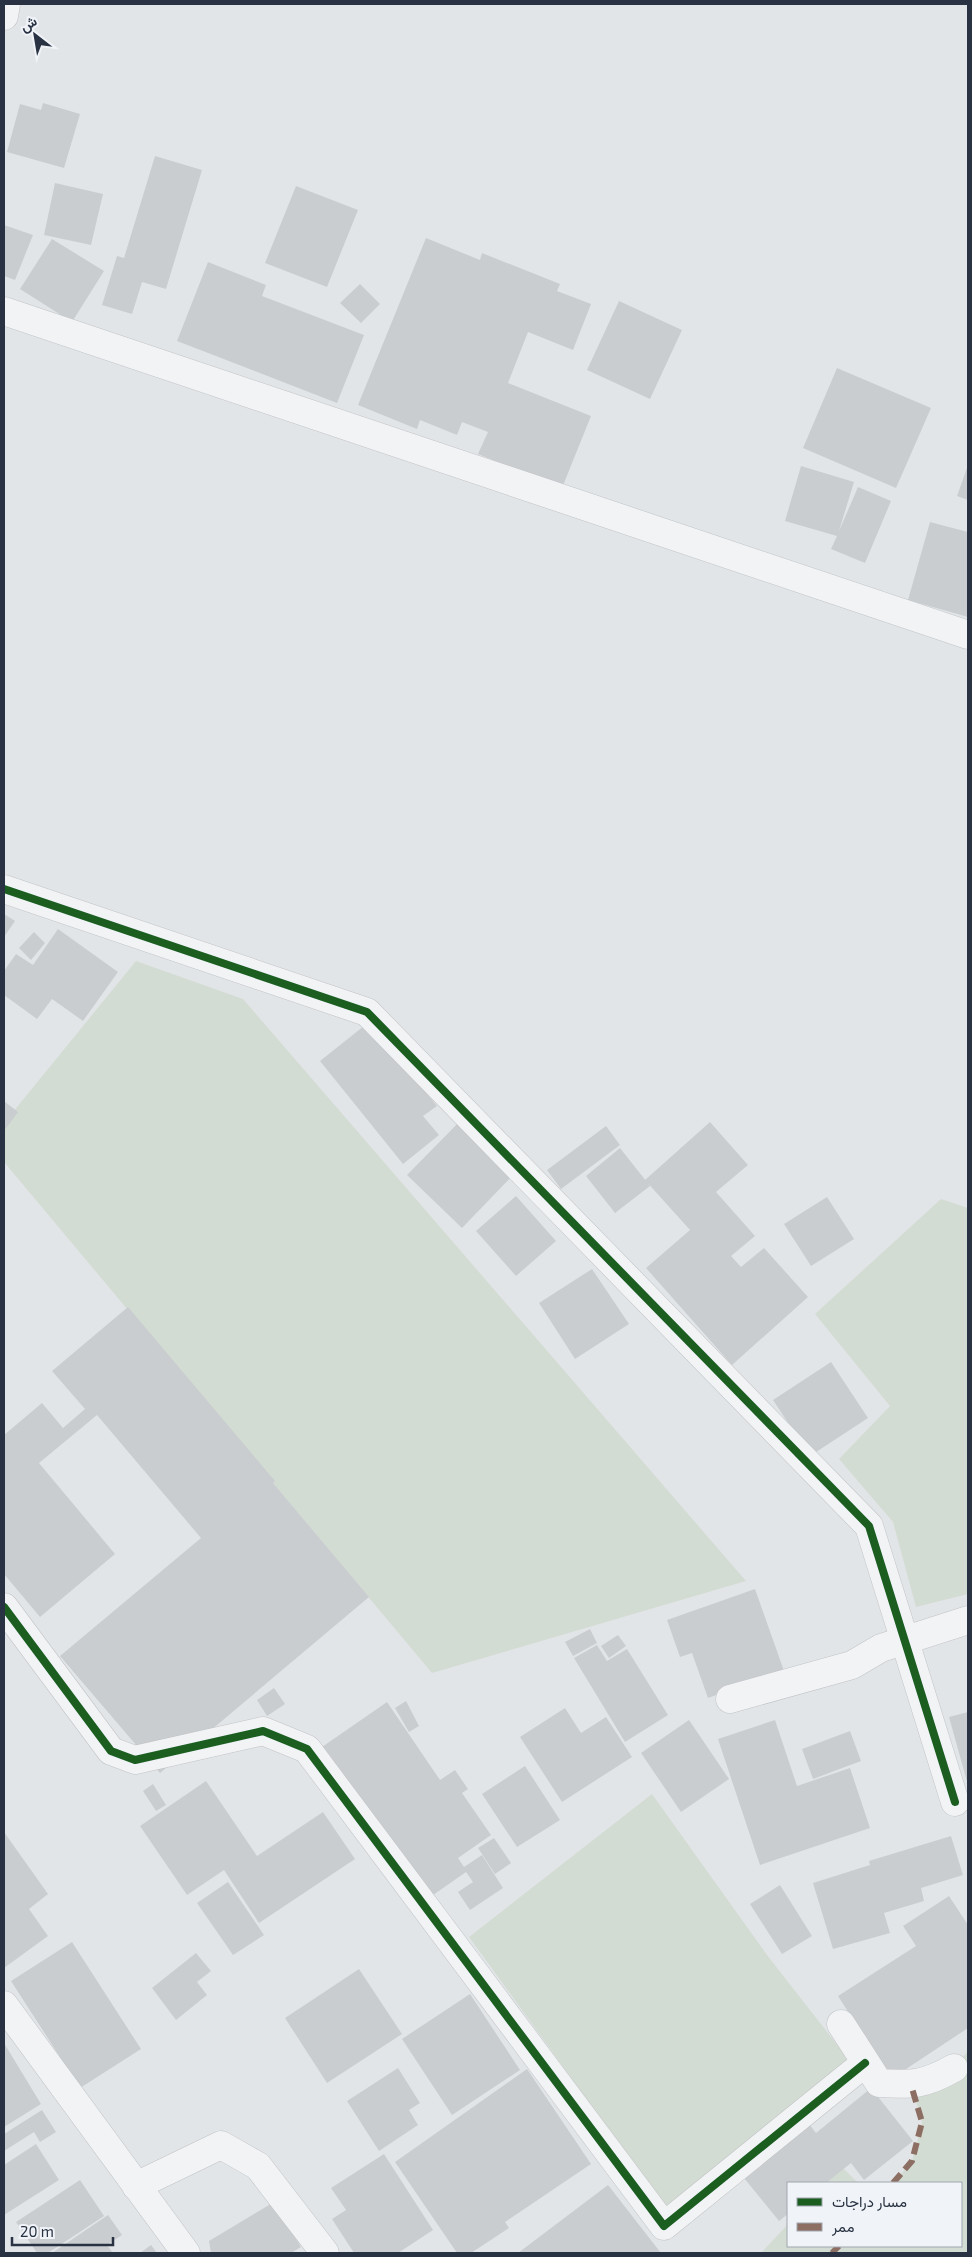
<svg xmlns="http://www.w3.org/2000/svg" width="972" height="2257" font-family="'Exo 2',Vazirmatn,sans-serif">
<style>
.green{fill:#d3dcd3}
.building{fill:#cacdd0}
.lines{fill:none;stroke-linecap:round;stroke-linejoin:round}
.minor-casing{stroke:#c0c3c6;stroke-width:29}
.minor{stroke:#f2f3f4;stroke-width:28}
.quiet{stroke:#8d6e63;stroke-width:6;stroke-dasharray:12 6;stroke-linecap:butt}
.cycleway-casing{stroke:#f0f3f7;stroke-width:11}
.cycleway{stroke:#1b5e20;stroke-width:8}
</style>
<rect width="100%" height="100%" fill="#e2e5e8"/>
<path class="green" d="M 136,961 L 243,999 L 746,1581 L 432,1673 L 4,1162 L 4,1123 Z
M 941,1199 L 968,1208 L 968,1594 L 916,1607 L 893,1522 L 839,1459 L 890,1406 L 815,1314 Z
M 652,1794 L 767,1955 L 849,2060 L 667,2210 L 469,1937 Z
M 968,2051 L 968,2253 L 761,2253 L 788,2224 L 788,2246 L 961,2246 L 961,2183 L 893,2183 L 912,2161 L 922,2122 L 911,2085 L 954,2068 Z
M 841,2166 L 858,2183 L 825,2183 Z"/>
<path class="building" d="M 43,103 L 80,114 L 64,168 L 7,152 L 20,104 L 41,110 Z
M 155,156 L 202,170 L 166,289 L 142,282 L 132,314 L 102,305 L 117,256 L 124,258 Z
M 55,183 L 103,194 L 91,245 L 44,235 Z
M 296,186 L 358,210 L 327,287 L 265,263 Z
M 4,225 L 33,235 L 15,280 L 4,276 Z
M 426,238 L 480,260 L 482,253 L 560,284 L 557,291 L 591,304 L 573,350 L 528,332 L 508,383 L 591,416 L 562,488 L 478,454 L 488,432 L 462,422 L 457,435 L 420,420 L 417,429 L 358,405 Z
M 52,239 L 104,271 L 72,322 L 20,289 Z
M 208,262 L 266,285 L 262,296 L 364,335 L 337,403 L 177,341 Z
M 360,284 L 380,304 L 361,323 L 340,303 Z
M 619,301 L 682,330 L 650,399 L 587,370 Z
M 837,368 L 931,408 L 896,488 L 803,448 Z
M 968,465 L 968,500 L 957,496 Z
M 801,466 L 854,482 L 839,531 L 858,487 L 891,501 L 865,563 L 831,549 L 837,536 L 785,521 Z
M 930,522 L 968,532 L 968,617 L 908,600 Z
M 4,914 L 15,921 L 4,937 Z
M 58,929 L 118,972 L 83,1021 L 52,999 L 37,1019 L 4,995 L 4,971 L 16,954 L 33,965 Z
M 34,932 L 45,943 L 31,960 L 19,948 Z
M 369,1022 L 437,1106 L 423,1116 L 439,1135 L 403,1164 L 320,1061 Z
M 4,1101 L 18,1112 L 4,1131 Z
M 463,1118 L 517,1171 L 462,1228 L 407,1175 Z
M 710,1122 L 748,1165 L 716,1192 L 755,1236 L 731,1256 L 741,1267 L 764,1248 L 808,1297 L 732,1365 L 646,1268 L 690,1230 L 645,1180 Z
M 606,1126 L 620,1145 L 561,1189 L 547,1170 Z
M 620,1148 L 650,1186 L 615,1213 L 586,1176 Z
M 516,1196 L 556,1241 L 516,1276 L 476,1231 Z
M 827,1197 L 854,1239 L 811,1266 L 784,1224 Z
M 592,1269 L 629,1324 L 575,1359 L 539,1303 Z
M 128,1307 L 275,1481 L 273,1483 L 369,1597 L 160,1773 L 60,1656 L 201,1538 L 97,1415 L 39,1463 L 115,1554 L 40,1617 L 4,1574 L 4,1435 L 42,1403 L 63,1428 L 85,1409 L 52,1371 Z
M 831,1362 L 868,1418 L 810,1456 L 773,1400 Z
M 755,1589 L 784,1671 L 708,1698 L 692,1653 L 680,1657 L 667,1620 Z
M 590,1629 L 597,1643 L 573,1656 L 565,1642 Z
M 618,1635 L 626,1646 L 609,1658 L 601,1646 Z
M 597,1645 L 607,1661 L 627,1649 L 668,1715 L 625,1742 L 574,1658 Z
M 274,1688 L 285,1704 L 267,1716 L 257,1700 Z
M 406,1701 L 419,1726 L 409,1732 L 395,1708 Z
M 387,1702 L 440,1780 L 455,1770 L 468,1789 L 462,1793 L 491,1835 L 458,1858 L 464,1867 L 482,1855 L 503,1888 L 470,1910 L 458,1892 L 473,1882 L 466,1872 L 426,1900 L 322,1747 Z
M 565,1708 L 581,1733 L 606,1717 L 632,1757 L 562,1802 L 520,1737 Z
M 968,1712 L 968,1785 L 949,1717 Z
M 689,1720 L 729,1779 L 681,1812 L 641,1753 Z
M 775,1720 L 797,1786 L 850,1768 L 870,1828 L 760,1865 L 718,1739 Z
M 850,1731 L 861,1761 L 813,1779 L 802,1749 Z
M 525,1766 L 560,1820 L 517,1847 L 482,1794 Z
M 206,1781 L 257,1856 L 323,1812 L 355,1859 L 259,1923 L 224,1870 L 187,1895 L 140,1826 Z
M 153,1784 L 166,1805 L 156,1811 L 143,1791 Z
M 4,1832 L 48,1894 L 29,1909 L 48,1936 L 4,1968 Z
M 951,1836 L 963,1875 L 921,1888 L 924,1901 L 884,1913 L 890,1933 L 833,1949 L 813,1883 L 870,1865 L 869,1861 Z
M 494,1838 L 511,1863 L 495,1874 L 478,1848 Z
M 228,1882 L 264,1935 L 233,1955 L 197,1903 Z
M 780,1885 L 812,1936 L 782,1954 L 750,1904 Z
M 949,1896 L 968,1925 L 968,2028 L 891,2079 L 838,1996 L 916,1946 L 903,1926 Z
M 72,1942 L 141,2049 L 80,2088 L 11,1981 Z
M 196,1953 L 211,1971 L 197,1982 L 207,1995 L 176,2020 L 152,1988 Z
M 359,1969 L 402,2034 L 327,2083 L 285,2018 Z
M 470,1994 L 520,2070 L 452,2115 L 402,2039 Z
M 4,2043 L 41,2104 L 4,2127 Z
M 398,2068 L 420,2103 L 409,2110 L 418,2125 L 379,2151 L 347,2101 Z
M 527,2069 L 591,2164 L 505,2222 L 509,2228 L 471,2253 L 457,2253 L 395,2162 Z
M 871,2088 L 913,2141 L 864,2180 L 851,2163 L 826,2183 L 788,2183 L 788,2214 L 779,2221 L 744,2178 L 803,2116 L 816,2133 Z
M 42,2110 L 56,2132 L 40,2142 L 34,2132 L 4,2151 L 4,2134 Z
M 36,2144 L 59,2180 L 4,2215 L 4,2165 Z
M 384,2154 L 433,2230 L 398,2253 L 354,2253 L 332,2219 L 346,2210 L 331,2188 Z
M 80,2180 L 104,2216 L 48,2253 L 37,2253 L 16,2222 Z
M 608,2185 L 661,2253 L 518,2253 Z
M 274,2202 L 301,2247 L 291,2253 L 211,2253 L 209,2241 Z
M 108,2215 L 122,2235 L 107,2245 L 113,2253 L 52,2253 Z
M 151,2245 L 157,2253 L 140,2253 Z"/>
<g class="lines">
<defs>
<path id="minor" d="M 4,16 L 6,4
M 4,311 L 968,635
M 4,889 L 367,1012 L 869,1526 L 955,1802
M 4,1607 L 111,1751 L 135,1760 L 263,1731 L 307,1749 L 664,2226 L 865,2063
M 730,1699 L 852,1665 L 881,1648 L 968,1620
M 4,2005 L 186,2253
M 841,2024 L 879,2083 C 912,2085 924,2085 954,2068
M 136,2186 L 221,2145 L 258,2166 L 325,2253"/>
</defs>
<use href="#minor" class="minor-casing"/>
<use href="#minor" class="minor"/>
<path class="quiet" d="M 893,2183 L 912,2161 L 922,2122 L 911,2085
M 832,2253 L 839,2246"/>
<defs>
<path id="cycleway" d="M 4,889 L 367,1012 L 869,1526 L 955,1802
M 4,1607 L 111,1751 L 135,1760 L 263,1731 L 307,1749 L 664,2226 L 865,2063"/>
</defs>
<use href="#cycleway" class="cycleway-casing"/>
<use href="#cycleway" class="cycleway"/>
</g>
<rect width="972" height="2257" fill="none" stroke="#283242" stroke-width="10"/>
<rect x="787" y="2182" width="175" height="65" fill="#f0f3f7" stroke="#a0a6af"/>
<rect x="797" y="2198" width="25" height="8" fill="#1b5e20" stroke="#a0a6af"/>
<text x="832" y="2207" font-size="15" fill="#283242">مسار دراجات</text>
<rect x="797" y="2223" width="25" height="8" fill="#8d6e63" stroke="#a0a6af"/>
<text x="832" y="2232" font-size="15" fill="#283242">ممر</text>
<g transform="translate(35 35) rotate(329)" stroke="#f0f3f7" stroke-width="4" paint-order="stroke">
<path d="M0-4L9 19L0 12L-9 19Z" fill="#283242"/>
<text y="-8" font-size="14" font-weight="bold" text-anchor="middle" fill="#283242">ش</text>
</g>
<path d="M12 2237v8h101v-8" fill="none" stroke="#283242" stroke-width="2.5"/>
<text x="20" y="2237" font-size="15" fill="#283242" stroke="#f0f3f7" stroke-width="4" paint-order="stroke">20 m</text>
</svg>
